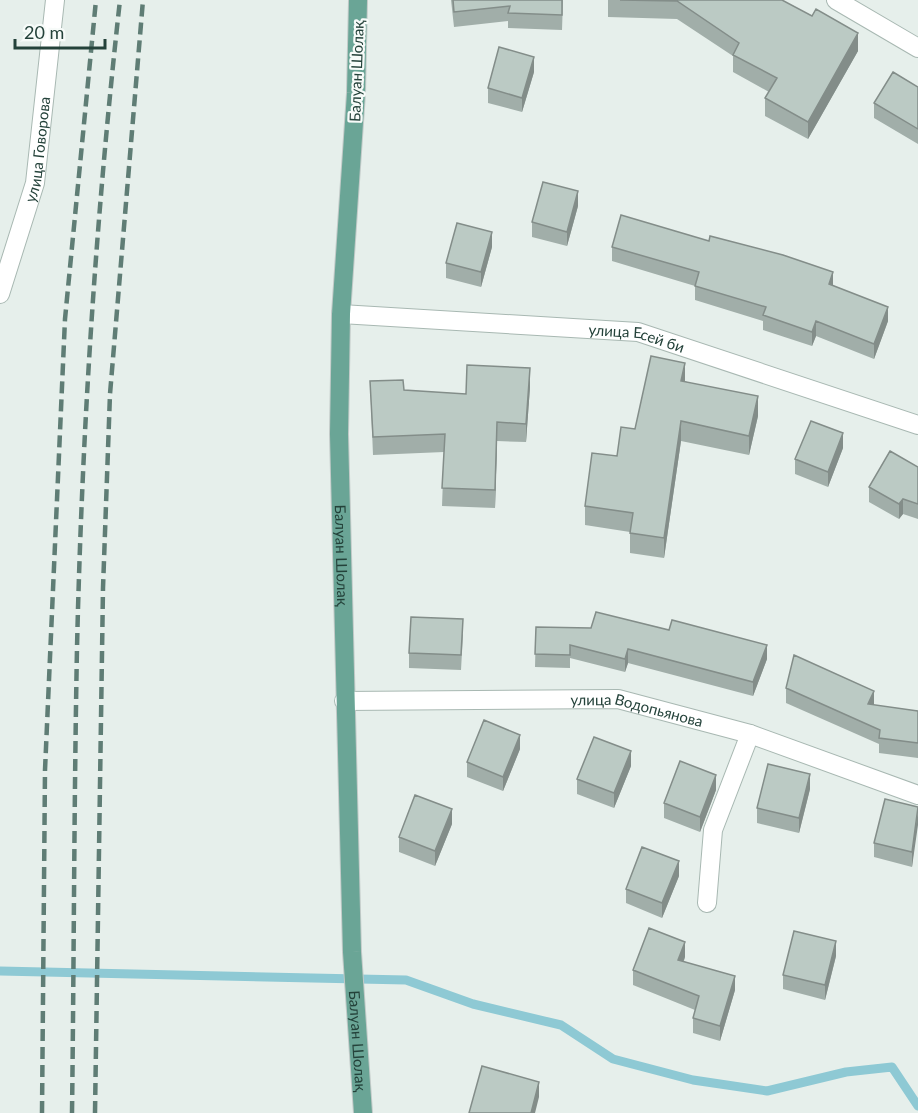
<svg xmlns="http://www.w3.org/2000/svg" width="918" height="1113" font-family="Lato,sans-serif">
<style>
.lines{fill:none;stroke-linecap:round;stroke-linejoin:round}
.stream{stroke:#8ec9d4;stroke-width:9}
.minor-casing{stroke:#a8b8b2;stroke-width:20}
.major-casing{stroke:#c2cac8;stroke-width:20}
.minor{stroke:#fff;stroke-width:18}
.major{stroke:#6aa596;stroke-width:18}
.rail{stroke:#5f7d75;stroke-width:4.5;stroke-dasharray:12 6;stroke-linecap:butt}
.wall{fill:#a1aea9}
.shaded-wall{fill:#838d89}
.building{fill:#bbcac4;stroke:#838d89;stroke-width:1.5}
.labels{text-anchor:middle;dominant-baseline:central;stroke-width:4.5;stroke-linejoin:round;paint-order:stroke}
.street-label{font-size:15px;fill:#24423a;stroke:#f7fbf9}
</style>
<rect width="100%" height="100%" fill="#e6efeb"/>
<g class="lines">
<path class="stream" d="M 0,971 L 406,980 L 473,1004 L 561,1025 L 613,1059 L 693,1080 L 767,1091 L 846,1072 L 892,1067 L 918,1106"/>
<defs>
<g id="minor">
<path d="M 836,0 L 918,48"/>
<path id="s1" d="M 0,294 L 35,183 L 55,0"/>
<path id="s2" d="M 341,314 L 638,332 L 918,425"/>
<path id="s3" d="M 344,701 L 618,699 L 750,734 L 918,795"/>
<path d="M 707,903 L 713,830 L 750,734"/>
</g>
<g id="major">
<path id="s4" d="M 358,0 L 356,93 L 341,314 L 339,434 L 352,952 L 363,1113"/>
</g>
</defs>
<use href="#minor" class="minor-casing"/>
<use href="#major" class="major-casing"/>
<use href="#minor" class="minor"/>
<use href="#major" class="major"/>
<path class="rail" d="M 42,1113 L 45,770 L 65,319 L 96,0
M 72,1113 C 74,958 74,803 77,648 C 82,432 96,215 120,0
M 95,1113 L 103,588 L 110,394 L 143,0"/>
</g>
<path class="wall" d="M 451,0 L 563,0 L 562,30 L 508,28 L 508,21 L 454,27 Z
M 608,0 L 782,0 L 858,51 L 808,139 L 765,116 L 765,98 L 769,92 L 733,72 L 733,56 L 677,19 L 608,17 Z
M 534,72 L 522,112 L 488,103 L 488,88 Z
M 918,87 L 918,144 L 874,118 L 874,103 Z
M 578,206 L 567,246 L 532,237 L 532,222 Z
M 492,247 L 481,287 L 446,278 L 446,263 Z
M 612,247 L 833,285 L 888,321 L 874,359 L 816,336 L 812,346 L 763,330 L 763,321 L 695,300 L 695,286 L 612,261 Z
M 370,381 L 404,390 L 466,394 L 530,387 L 526,442 L 497,441 L 495,508 L 442,506 L 444,452 L 373,455 Z
M 685,381 L 758,416 L 749,455 L 681,441 L 664,558 L 630,553 L 630,532 L 585,525 L 585,506 L 635,429 Z
M 843,448 L 828,487 L 795,474 L 795,459 Z
M 918,467 L 918,519 L 903,514 L 899,519 L 869,502 L 869,487 Z
M 536,627 L 767,659 L 753,696 L 628,663 L 625,672 L 570,658 L 570,668 L 535,667 Z
M 463,634 L 461,670 L 409,668 L 409,653 Z
M 786,688 L 874,705 L 918,711 L 918,758 L 879,753 L 879,744 L 786,703 Z
M 520,749 L 503,791 L 467,777 L 467,762 Z
M 631,766 L 614,808 L 577,794 L 577,779 Z
M 810,789 L 799,833 L 757,823 L 757,808 Z
M 716,790 L 700,832 L 664,818 L 664,803 Z
M 918,807 L 912,867 L 874,857 L 874,843 Z
M 452,824 L 435,866 L 399,852 L 399,837 Z
M 679,876 L 662,918 L 626,903 L 626,889 Z
M 836,956 L 825,1000 L 783,989 L 783,975 Z
M 685,957 L 684,961 L 735,990 L 720,1041 L 693,1033 L 693,1018 L 695,1010 L 633,985 L 633,970 Z"/>
<path class="shaded-wall" d="M 858,33 L 858,51 L 808,139 L 808,122 Z
M 534,57 L 534,72 L 522,112 L 522,98 Z
M 578,191 L 578,206 L 567,246 L 567,232 Z
M 492,232 L 492,247 L 481,287 L 481,272 Z
M 833,272 L 833,286 L 829,284 Z
M 888,307 L 888,321 L 874,359 L 874,344 Z
M 816,321 L 816,336 L 812,346 L 812,332 Z
M 685,363 L 685,382 L 681,381 Z
M 530,368 L 530,387 L 526,442 L 526,424 Z
M 758,396 L 758,416 L 749,455 L 749,436 Z
M 681,421 L 681,441 L 664,558 L 664,538 Z
M 497,422 L 497,441 L 495,508 L 495,490 Z
M 843,433 L 843,448 L 828,487 L 828,472 Z
M 903,499 L 903,514 L 899,519 L 899,504 Z
M 767,645 L 767,659 L 753,696 L 753,682 Z
M 628,649 L 628,663 L 625,672 L 625,659 Z
M 874,691 L 874,706 L 868,704 Z
M 520,735 L 520,749 L 503,791 L 503,777 Z
M 631,751 L 631,766 L 614,808 L 614,793 Z
M 810,774 L 810,789 L 799,833 L 799,818 Z
M 716,775 L 716,790 L 700,832 L 700,817 Z
M 452,809 L 452,824 L 435,866 L 435,851 Z
M 918,810 L 918,825 L 912,867 L 912,852 Z
M 679,861 L 679,876 L 662,918 L 662,903 Z
M 836,941 L 836,956 L 825,1000 L 825,985 Z
M 685,942 L 685,957 L 678,974 L 678,960 Z
M 735,976 L 735,990 L 720,1041 L 720,1026 Z
M 539,1082 L 539,1097 L 535,1113 L 531,1113 Z"/>
<path class="building" d="M 453,0 L 562,0 L 562,15 L 508,13 L 510,6 L 454,12 Z
M 620,0 L 782,0 L 812,16 L 816,9 L 858,33 L 808,122 L 765,98 L 777,78 L 733,55 L 739,43 L 677,1 Z
M 499,47 L 534,57 L 522,98 L 488,88 Z
M 893,72 L 918,87 L 918,129 L 874,103 Z
M 543,182 L 578,191 L 567,232 L 532,222 Z
M 621,215 L 709,241 L 710,236 L 783,255 L 833,272 L 829,284 L 888,307 L 874,344 L 816,321 L 812,332 L 763,315 L 766,307 L 695,286 L 699,272 L 612,247 Z
M 457,223 L 492,232 L 481,272 L 446,263 Z
M 651,356 L 685,363 L 681,381 L 758,396 L 749,436 L 681,421 L 664,538 L 630,533 L 633,513 L 585,506 L 592,453 L 617,456 L 621,427 L 635,429 Z
M 467,365 L 530,368 L 526,424 L 497,422 L 495,490 L 442,488 L 445,434 L 373,437 L 370,381 L 403,380 L 404,390 L 466,394 Z
M 811,421 L 843,433 L 828,472 L 795,459 Z
M 890,451 L 918,467 L 918,504 L 903,499 L 899,504 L 869,487 Z
M 596,612 L 669,630 L 672,620 L 767,645 L 753,682 L 628,649 L 625,659 L 570,645 L 570,655 L 535,654 L 536,627 L 591,628 Z
M 411,617 L 463,619 L 461,655 L 409,653 Z
M 794,655 L 874,691 L 868,704 L 918,711 L 918,743 L 879,738 L 880,730 L 786,688 Z
M 484,720 L 520,735 L 503,777 L 467,762 Z
M 594,737 L 631,751 L 614,793 L 577,779 Z
M 680,761 L 716,775 L 700,817 L 664,803 Z
M 768,764 L 810,774 L 799,818 L 757,808 Z
M 415,795 L 452,809 L 435,851 L 399,837 Z
M 885,799 L 918,807 L 912,852 L 874,843 Z
M 642,847 L 679,861 L 662,903 L 626,889 Z
M 649,928 L 685,942 L 678,960 L 735,976 L 720,1026 L 693,1018 L 699,996 L 633,970 Z
M 794,931 L 836,941 L 825,985 L 783,975 Z
M 482,1066 L 539,1082 L 531,1113 L 469,1113 Z"/>
<g class="labels">
<g class="street-label">
<text transform="translate(356 71) rotate(-88)">Балуан Шолақ</text>
<text stroke="none"><textPath href="#s1" startOffset="150">улица Говорова</textPath></text>
<text stroke="none"><textPath href="#s2" startOffset="297">улица Есей би</textPath></text>
<text stroke="none"><textPath href="#s4" startOffset="556">Балуан Шолақ</textPath></text>
<text stroke="none"><textPath href="#s3" startOffset="294">улица Водопьянова</textPath></text>
<text stroke="none"><textPath href="#s4" startOffset="1042">Балуан Шолақ</textPath></text>
</g>
</g>
<path d="M15 39v9h90v-9" fill="none" stroke="#24423a" stroke-width="3"/>
<text x="24" y="39" font-size="18" fill="#24423a" stroke="#f7fbf9" stroke-width="4.5" paint-order="stroke">20 m</text>
</svg>
